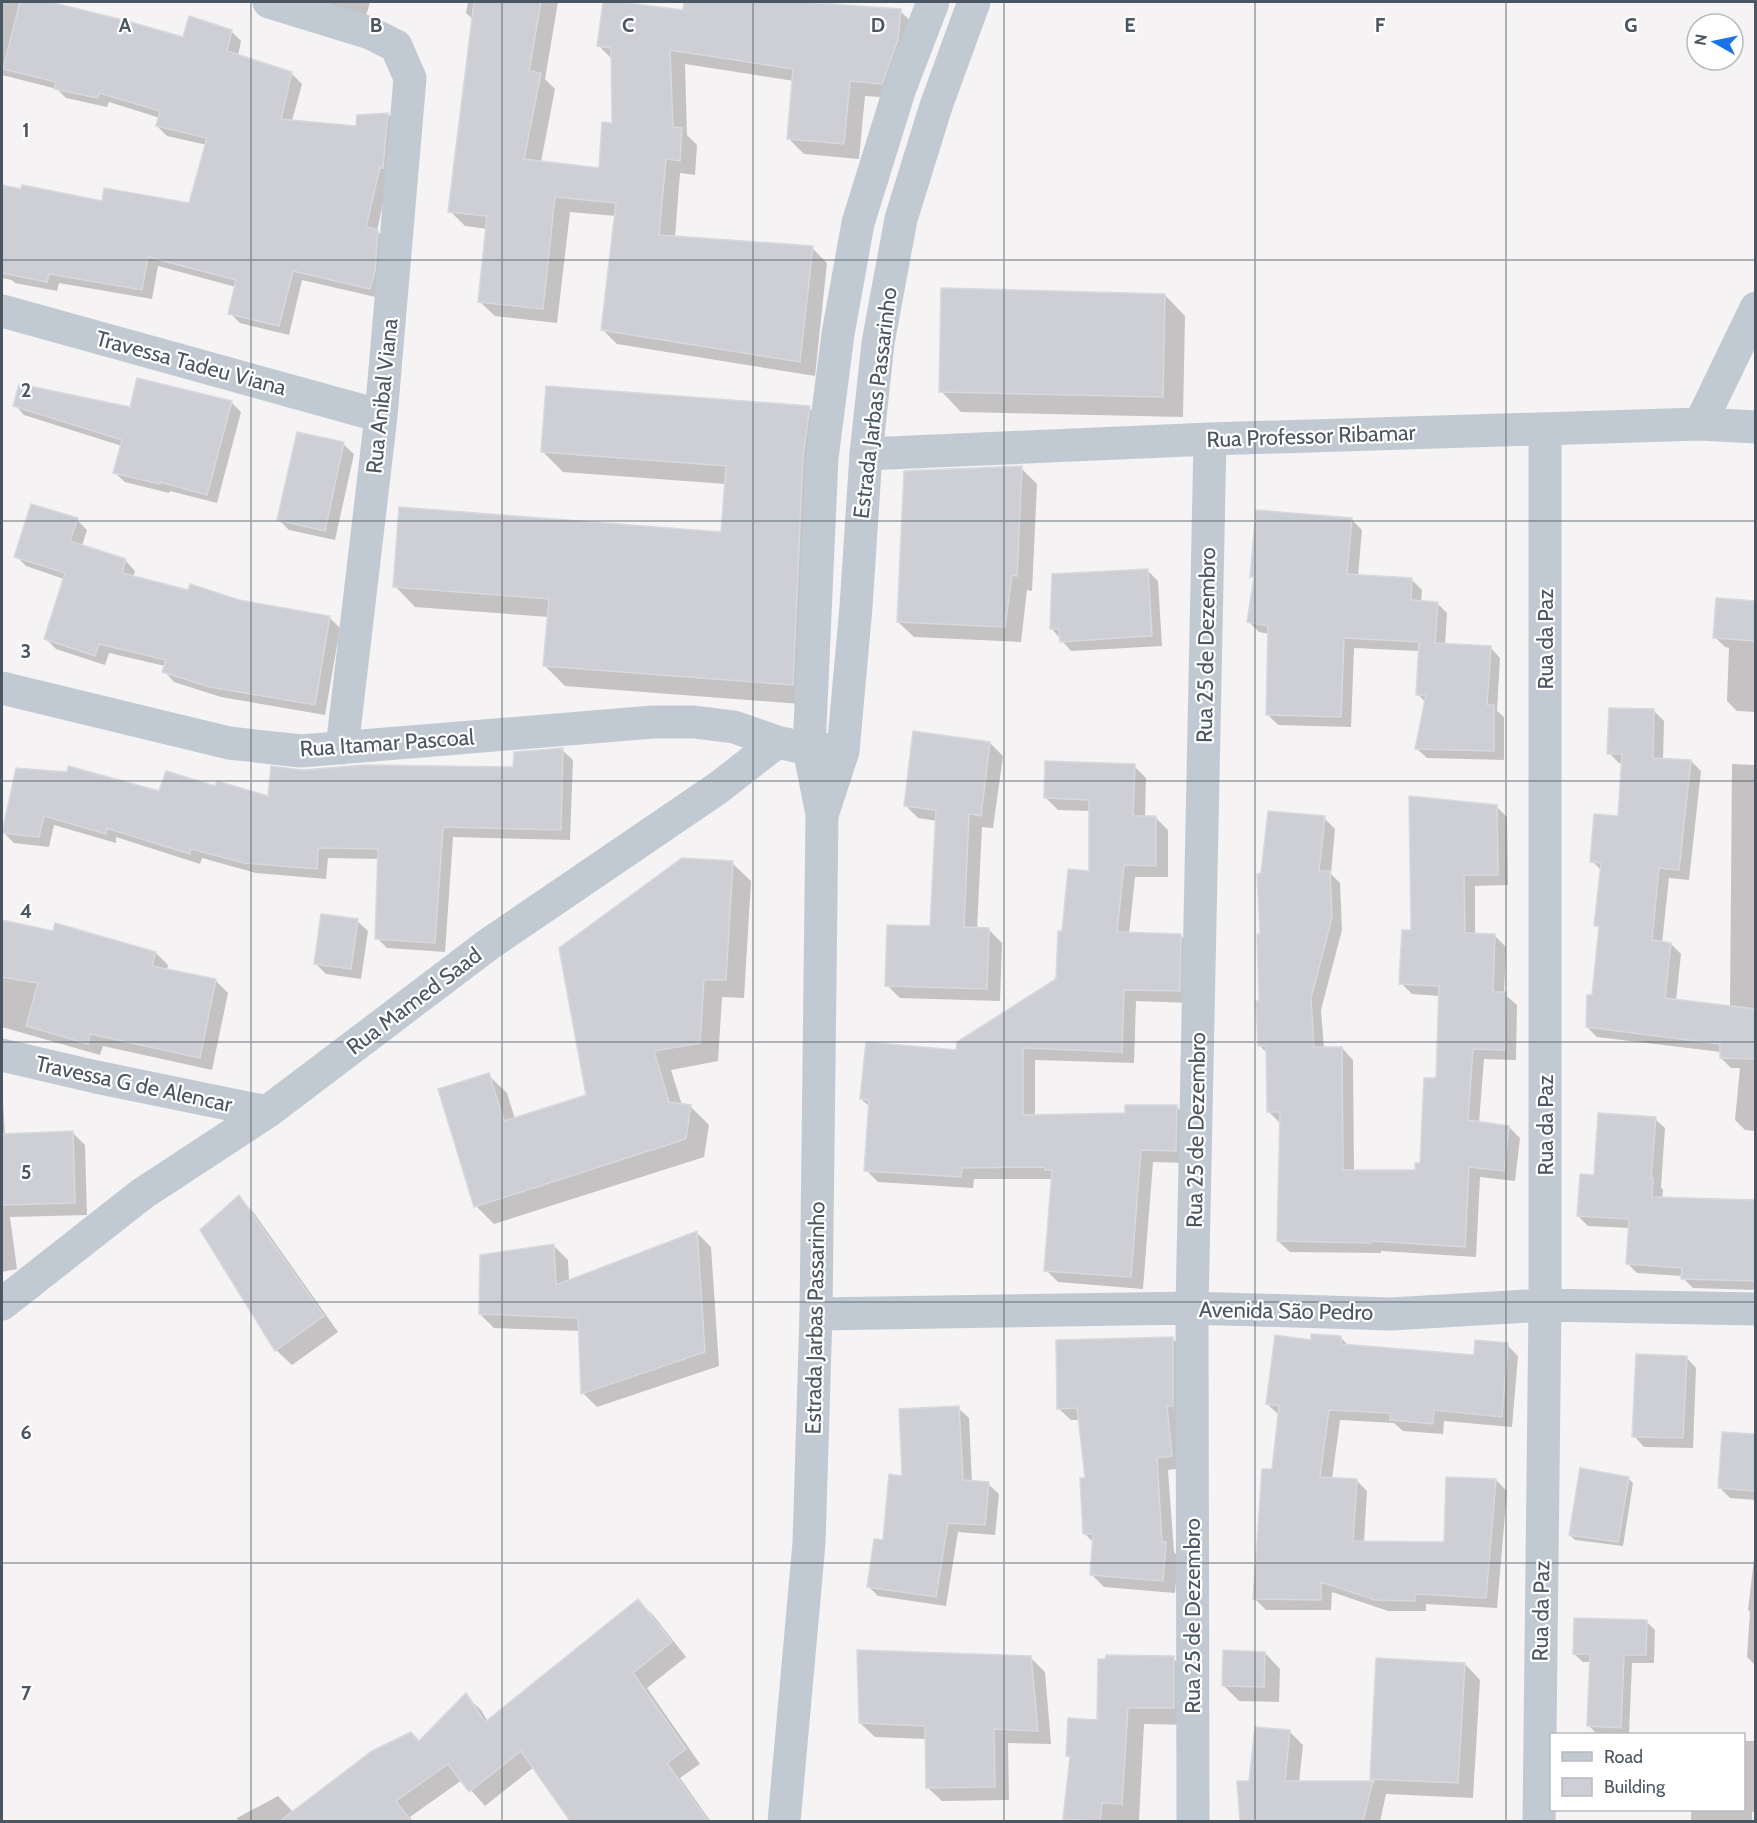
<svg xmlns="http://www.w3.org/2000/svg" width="1757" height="1823" font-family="Cabin,sans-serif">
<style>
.shadow{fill:#0003}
.building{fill:#cdcfd5;stroke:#d7d9de;stroke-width:1.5}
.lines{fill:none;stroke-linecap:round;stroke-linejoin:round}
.minor{stroke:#c1cad2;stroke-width:33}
.tertiary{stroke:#c1cad2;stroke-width:33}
.grid{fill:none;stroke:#4a5661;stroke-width:1.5;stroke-opacity:0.55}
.labels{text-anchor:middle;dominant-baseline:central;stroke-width:4.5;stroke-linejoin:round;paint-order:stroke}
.street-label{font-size:22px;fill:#4a5661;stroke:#fff}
.grid-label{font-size:20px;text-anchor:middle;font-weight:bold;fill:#4a5661;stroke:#fff;stroke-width:4.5;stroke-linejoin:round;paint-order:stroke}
</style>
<rect width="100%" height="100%" fill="#f5f3f3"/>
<path class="shadow" d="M 2,2 L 45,2 L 127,22 L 184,39 L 231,31 L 241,41 L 238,56 L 291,73 L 302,84 L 292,121 L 357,128 L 388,114 L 398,124 L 389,176 L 377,231 L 388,242 L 380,298 L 302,280 L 289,335 L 240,323 L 230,313 L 236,287 L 158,266 L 152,299 L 59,283 L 57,291 L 15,283 L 12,280 L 2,278 L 2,187 L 103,203 L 191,205 L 207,145 L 167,136 L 157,126 L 160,118 L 109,102 L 107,107 L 66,98 L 57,89 L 2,75 Z
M 328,2 L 370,2 L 366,16 L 333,7 Z
M 468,2 L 558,2 L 545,79 L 555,89 L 541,162 L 600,169 L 614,124 L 612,59 L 599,46 L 605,2 L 684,12 L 685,2 L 785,2 L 900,11 L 916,26 L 897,98 L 865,96 L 859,159 L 804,154 L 789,139 L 794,81 L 685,64 L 687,135 L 697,145 L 695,175 L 680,173 L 675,237 L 812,248 L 827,263 L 815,376 L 617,344 L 602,329 L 616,216 L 570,212 L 557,323 L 495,316 L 479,301 L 488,229 L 465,226 L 450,211 L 474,20 L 466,13 Z
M 1165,295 L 1185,316 L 1183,417 L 961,412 L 941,391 Z
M 231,402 L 241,412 L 217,503 L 170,491 L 169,493 L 125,482 L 115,473 L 122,446 L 24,415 L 15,405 L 131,409 Z
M 809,408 L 830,428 L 813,705 L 565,686 L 545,666 L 549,617 L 415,607 L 395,586 L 723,533 L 726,484 L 563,472 L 542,451 Z
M 343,444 L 354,454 L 335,540 L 289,530 L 279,520 Z
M 1021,468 L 1037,484 L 1032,591 L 1027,590 L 1021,642 L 914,637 L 898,622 Z
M 77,520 L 87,530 L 82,546 L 125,560 L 135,571 L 133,577 L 238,602 L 329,617 L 340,628 L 325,715 L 221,697 L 174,682 L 164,671 L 165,666 L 109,653 L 105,665 L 56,649 L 46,639 L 64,579 L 26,566 L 16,556 Z
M 1352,520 L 1362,530 L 1358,576 L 1411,579 L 1422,590 L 1421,602 L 1437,603 L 1447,613 L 1445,645 L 1490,647 L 1500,658 L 1497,711 L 1504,717 L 1504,760 L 1427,758 L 1416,748 L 1426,703 L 1418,694 L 1420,651 L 1354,648 L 1351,727 L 1278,725 L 1268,715 L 1270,634 L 1259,632 L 1249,622 L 1255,580 L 1251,576 Z
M 1148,571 L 1158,581 L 1162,646 L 1071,651 L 1051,628 Z
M 1717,599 L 1756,602 L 1756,712 L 1737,711 L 1727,701 L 1729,648 L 1725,647 L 1715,637 Z
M 1654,711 L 1664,721 L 1663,760 L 1691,761 L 1701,771 L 1689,880 L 1669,878 L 1662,943 L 1671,944 L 1681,954 L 1676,1001 L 1730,1007 L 1732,764 L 1754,765 L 1756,743 L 1756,1131 L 1745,1130 L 1735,1120 L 1740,1068 L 1731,1068 L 1721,1058 L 1721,1052 L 1597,1037 L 1587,1027 L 1593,996 L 1600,930 L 1596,925 L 1602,871 L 1592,861 L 1619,818 L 1623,764 L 1619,763 L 1609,753 Z
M 990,743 L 1003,756 L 993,828 L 982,827 L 977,929 L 989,930 L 1002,943 L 1000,1001 L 900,998 L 887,985 L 931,928 L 937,821 L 918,818 L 905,805 Z
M 562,750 L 573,760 L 570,840 L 453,837 L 445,952 L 387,948 L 377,938 L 379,859 L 328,858 L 326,879 L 256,873 L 202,858 L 200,864 L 116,837 L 116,843 L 54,825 L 49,847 L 14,843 L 4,833 L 17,769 L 160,793 L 216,788 L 270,798 L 302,771 L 514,768 Z
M 1134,766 L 1146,778 L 1145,817 L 1156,818 L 1168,830 L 1168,877 L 1135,877 L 1129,934 L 1180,935 L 1193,947 L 1192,1003 L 1136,1001 L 1134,1063 L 1035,1060 L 1035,1116 L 1127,1114 L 1177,1107 L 1189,1119 L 1188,1163 L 1153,1162 L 1143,1289 L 1058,1282 L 1046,1270 L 1053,1179 L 974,1179 L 973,1188 L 878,1182 L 866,1170 L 870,1107 L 861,1099 L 958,1052 L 1058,980 L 1063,933 L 1090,872 L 1091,811 L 1058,810 L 1046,798 Z
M 1496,806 L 1507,817 L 1508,885 L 1475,886 L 1475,935 L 1495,936 L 1506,947 L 1504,994 L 1517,1005 L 1516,1060 L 1484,1059 L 1479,1123 L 1509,1127 L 1520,1138 L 1515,1181 L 1480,1177 L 1476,1257 L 1381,1251 L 1381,1253 L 1290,1252 L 1278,1241 L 1281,1124 L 1269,1112 L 1268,1054 L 1259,1045 L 1262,935 L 1324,818 L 1335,829 L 1331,874 L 1340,883 L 1342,930 L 1321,1010 L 1324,1049 L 1342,1048 L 1353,1060 L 1354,1171 L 1416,1172 L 1421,1165 L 1437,1080 L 1440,996 L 1412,994 L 1401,983 L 1413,932 Z
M 732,863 L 751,881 L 744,998 L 722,997 L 718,1061 L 671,1070 L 682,1105 L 690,1106 L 709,1125 L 704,1157 L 494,1224 L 476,1206 L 488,1075 L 507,1093 L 515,1119 L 588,1096 Z
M 357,921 L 368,931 L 361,979 L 326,974 L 316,964 Z
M 2,922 L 156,953 L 168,965 L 167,970 L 215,980 L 228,993 L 212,1070 L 103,1046 L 100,1055 L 2,1027 Z
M 2,1083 L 5,1135 L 73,1133 L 85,1145 L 87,1215 L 10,1217 L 17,1269 L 2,1272 Z
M 1655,1119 L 1665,1128 L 1661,1187 L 1663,1190 L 1662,1199 L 1756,1202 L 1756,1290 L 1693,1288 L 1683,1278 L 1683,1276 L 1637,1273 L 1627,1263 L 1630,1228 L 1588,1226 L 1578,1216 L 1595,1176 Z
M 239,1197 L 254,1213 L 338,1332 L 292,1365 L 276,1350 Z
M 697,1233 L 711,1247 L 719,1366 L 597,1407 L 583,1393 L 580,1331 L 494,1328 L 480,1314 L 554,1246 L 568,1260 L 569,1281 Z
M 1341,1338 L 1349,1346 L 1475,1357 L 1507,1345 L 1518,1356 L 1512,1427 L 1444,1421 L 1443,1434 L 1403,1431 L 1394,1423 L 1340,1420 L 1332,1479 L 1356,1480 L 1367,1491 L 1364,1542 L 1445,1543 L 1496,1480 L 1507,1491 L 1497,1608 L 1426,1604 L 1426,1611 L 1388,1611 L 1332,1592 L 1331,1610 L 1266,1610 L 1255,1599 L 1279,1415 L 1267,1404 L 1312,1341 Z
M 1173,1339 L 1185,1351 L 1184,1468 L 1168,1470 L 1174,1552 L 1178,1556 L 1175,1593 L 1104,1587 L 1091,1574 L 1093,1542 L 1085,1534 L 1087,1479 L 1080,1420 L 1071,1420 L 1058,1408 Z
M 1686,1357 L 1696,1368 L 1693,1448 L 1644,1447 L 1634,1436 Z
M 958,1408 L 969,1418 L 972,1483 L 988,1484 L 999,1494 L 995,1535 L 958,1532 L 946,1606 L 878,1596 L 868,1586 L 885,1542 L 904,1477 Z
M 1723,1434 L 1756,1436 L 1756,1500 L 1730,1498 L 1720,1488 Z
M 1628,1478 L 1633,1483 L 1623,1546 L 1575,1540 L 1570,1535 Z
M 1754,1559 L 1756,1560 L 1756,1666 L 1747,1657 L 1750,1612 L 1748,1610 Z
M 638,1601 L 653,1615 L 686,1657 L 647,1688 L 700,1764 L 680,1778 L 711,1822 L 572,1822 L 534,1767 L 485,1806 L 462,1780 L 410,1817 L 413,1822 L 238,1822 L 237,1818 L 278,1796 L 294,1813 L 420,1742 L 466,1696 L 481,1710 L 488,1722 Z
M 1646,1621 L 1655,1630 L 1654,1663 L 1632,1663 L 1629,1734 L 1597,1734 L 1589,1726 L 1592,1662 L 1583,1662 L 1574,1654 Z
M 1265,1653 L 1280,1669 L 1279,1702 L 1239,1701 L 1223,1685 Z
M 1031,1658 L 1045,1672 L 1051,1744 L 1008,1743 L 1009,1800 L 942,1801 L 927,1787 L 927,1739 L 875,1737 L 860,1723 Z
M 1173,1658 L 1190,1675 L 1191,1725 L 1144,1724 L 1139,1820 L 1065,1822 L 1071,1759 L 1067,1756 L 1098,1721 Z
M 1465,1664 L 1480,1680 L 1473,1798 L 1386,1794 L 1380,1822 L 1242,1822 L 1238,1783 L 1250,1783 L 1289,1731 L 1303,1745 L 1299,1783 L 1375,1782 L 1371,1779 Z
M 1744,1741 L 1756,1741 L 1756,1812 L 1752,1812 L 1752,1822 L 1691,1822 L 1691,1811 L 1681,1810 L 1744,1810 Z"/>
<path class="building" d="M 20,2 L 50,2 L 127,21 L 183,37 L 189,16 L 232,30 L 227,51 L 292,72 L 281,119 L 356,126 L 357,115 L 388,113 L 383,168 L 380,167 L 366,227 L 378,230 L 375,271 L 370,289 L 293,271 L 279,326 L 228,314 L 236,280 L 148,257 L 142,290 L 49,274 L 47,282 L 2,273 L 2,185 L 21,189 L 22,185 L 102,201 L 104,188 L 189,203 L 207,138 L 156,126 L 160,111 L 99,93 L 98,98 L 54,89 L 56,82 L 3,69 Z
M 474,2 L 541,2 L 529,71 L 541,73 L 524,159 L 599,168 L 602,122 L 612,123 L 611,48 L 597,46 L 603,2 L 620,2 L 683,10 L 684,2 L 803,2 L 901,9 L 898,40 L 882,84 L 850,81 L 844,144 L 787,139 L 793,69 L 670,50 L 673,127 L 682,128 L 680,161 L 666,159 L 659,235 L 813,246 L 800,362 L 601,330 L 616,203 L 555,197 L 543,309 L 478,302 L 487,216 L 448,212 Z
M 941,288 L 1165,294 L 1163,397 L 939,392 Z
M 137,378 L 232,401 L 207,495 L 160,482 L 160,484 L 113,473 L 122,440 L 13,406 L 19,384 L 130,407 Z
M 546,386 L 810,406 L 803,457 L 793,685 L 543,666 L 549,599 L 393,587 L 399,507 L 721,532 L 726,466 L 541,452 Z
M 297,432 L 344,442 L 325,531 L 277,520 Z
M 1022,466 L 1017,576 L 1012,575 L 1005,627 L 897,622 L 904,471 Z
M 31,504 L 78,518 L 70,541 L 126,559 L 122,573 L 188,590 L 190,584 L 239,600 L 330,616 L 315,705 L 210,687 L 162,672 L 166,660 L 99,644 L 95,656 L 44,639 L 65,573 L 14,557 Z
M 1256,510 L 1352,518 L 1347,574 L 1412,578 L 1411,600 L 1438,602 L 1435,643 L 1491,646 L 1487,705 L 1494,705 L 1494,751 L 1415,749 L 1426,695 L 1416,695 L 1419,642 L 1344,638 L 1341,717 L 1266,715 L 1268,626 L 1247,622 L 1254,577 L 1250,577 Z
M 1148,569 L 1152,636 L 1060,642 L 1059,629 L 1050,629 L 1052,574 Z
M 1716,598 L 1755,601 L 1755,641 L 1713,638 Z
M 1609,708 L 1654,709 L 1653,758 L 1691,760 L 1679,870 L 1659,868 L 1652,940 L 1671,943 L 1665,998 L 1755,1009 L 1755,1059 L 1720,1058 L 1720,1044 L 1586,1027 L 1587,995 L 1592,995 L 1599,926 L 1594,926 L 1601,863 L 1590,862 L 1594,814 L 1618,816 L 1622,754 L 1607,754 Z
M 913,731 L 990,742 L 981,816 L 969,814 L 964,927 L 989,928 L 987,989 L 885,986 L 887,925 L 930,926 L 936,810 L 904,806 Z
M 563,748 L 561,830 L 443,827 L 435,943 L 375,939 L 378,849 L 318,848 L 317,869 L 244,863 L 191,849 L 190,854 L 106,828 L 106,834 L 44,816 L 39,837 L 2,833 L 16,768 L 67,772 L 68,766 L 159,791 L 166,771 L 215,786 L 217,781 L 268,796 L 271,766 L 302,770 L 365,765 L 513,767 L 514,752 Z
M 1045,761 L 1135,764 L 1133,816 L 1156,816 L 1156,866 L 1124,865 L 1117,932 L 1181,934 L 1180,991 L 1124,990 L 1122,1052 L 1023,1048 L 1023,1115 L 1125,1113 L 1125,1105 L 1177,1105 L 1176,1151 L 1141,1150 L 1131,1277 L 1044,1271 L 1052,1170 L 1045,1170 L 1044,1167 L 962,1168 L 961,1177 L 864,1171 L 869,1100 L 860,1099 L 866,1042 L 956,1050 L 957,1042 L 1056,979 L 1058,931 L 1062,931 L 1068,869 L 1089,871 L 1089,800 L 1044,798 Z
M 1409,796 L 1497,805 L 1498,875 L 1464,875 L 1465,933 L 1495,934 L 1493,992 L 1506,992 L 1505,1050 L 1473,1049 L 1468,1120 L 1509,1126 L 1504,1171 L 1469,1167 L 1465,1247 L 1371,1241 L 1371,1243 L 1277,1241 L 1280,1112 L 1267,1112 L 1266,1046 L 1258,1046 L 1256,1001 L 1259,1001 L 1257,934 L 1260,934 L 1257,874 L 1261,873 L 1268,811 L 1325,816 L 1319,871 L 1330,871 L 1332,918 L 1311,998 L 1314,1047 L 1342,1047 L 1343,1170 L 1415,1170 L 1415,1163 L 1420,1163 L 1424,1078 L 1436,1078 L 1439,986 L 1399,984 L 1402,930 L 1411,930 Z
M 682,858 L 733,861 L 726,980 L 704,980 L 700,1043 L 654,1051 L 669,1102 L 691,1105 L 686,1139 L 474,1207 L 438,1089 L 489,1073 L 504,1121 L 586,1095 L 559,948 Z
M 321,914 L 358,919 L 351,969 L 314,964 Z
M 2,920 L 53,931 L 55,923 L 156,952 L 152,966 L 216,979 L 200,1058 L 90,1034 L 88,1044 L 26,1026 L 38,983 L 2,977 Z
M 1598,1113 L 1656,1117 L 1651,1178 L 1653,1178 L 1652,1197 L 1755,1200 L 1755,1281 L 1681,1279 L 1682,1268 L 1626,1264 L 1629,1219 L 1577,1216 L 1580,1174 L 1594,1175 Z
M 73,1131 L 75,1203 L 2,1205 L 2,1134 Z
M 239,1195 L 324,1316 L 275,1351 L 200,1230 Z
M 697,1231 L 705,1352 L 581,1394 L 578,1318 L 479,1314 L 480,1255 L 554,1244 L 556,1285 Z
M 1311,1334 L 1341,1336 L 1341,1344 L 1474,1355 L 1475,1340 L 1508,1343 L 1502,1417 L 1434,1410 L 1433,1424 L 1390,1420 L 1390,1413 L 1329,1410 L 1320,1477 L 1357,1479 L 1353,1541 L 1444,1542 L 1446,1477 L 1496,1479 L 1486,1598 L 1415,1594 L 1415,1601 L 1375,1600 L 1321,1582 L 1321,1600 L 1253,1599 L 1262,1469 L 1272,1469 L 1279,1406 L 1266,1404 L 1275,1335 L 1311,1340 Z
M 1173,1337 L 1173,1406 L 1167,1406 L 1172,1456 L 1157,1458 L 1162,1542 L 1166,1542 L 1163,1581 L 1090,1575 L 1093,1534 L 1083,1534 L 1080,1478 L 1085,1478 L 1077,1408 L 1057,1409 L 1056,1340 Z
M 1636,1354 L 1687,1356 L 1683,1438 L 1632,1437 Z
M 959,1406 L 963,1480 L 989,1482 L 985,1525 L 948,1523 L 936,1597 L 867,1587 L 874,1539 L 883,1540 L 889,1474 L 902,1476 L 899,1409 Z
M 1722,1432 L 1755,1434 L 1755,1491 L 1718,1488 Z
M 1580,1468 L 1629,1477 L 1618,1542 L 1569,1535 Z
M 638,1599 L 672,1642 L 633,1673 L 686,1749 L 667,1763 L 708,1821 L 570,1821 L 521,1751 L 469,1792 L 448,1764 L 396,1801 L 411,1821 L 280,1821 L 372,1751 L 411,1732 L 419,1741 L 466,1693 L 485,1722 Z
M 1574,1618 L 1647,1620 L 1646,1655 L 1624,1655 L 1621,1728 L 1587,1726 L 1590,1654 L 1573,1654 Z
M 857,1650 L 1031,1656 L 1038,1731 L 994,1729 L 995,1787 L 926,1788 L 925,1726 L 859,1723 Z
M 1223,1650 L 1265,1652 L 1264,1687 L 1222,1686 Z
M 1106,1655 L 1174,1656 L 1174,1708 L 1128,1708 L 1122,1804 L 1102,1803 L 1100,1821 L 1063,1819 L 1070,1756 L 1066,1756 L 1068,1718 L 1097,1720 L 1098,1659 L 1105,1659 Z
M 1376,1658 L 1465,1663 L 1458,1783 L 1370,1779 Z
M 1255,1727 L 1290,1730 L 1285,1781 L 1373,1781 L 1363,1821 L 1240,1821 L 1237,1781 L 1249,1781 Z"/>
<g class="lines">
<path class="minor" d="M 269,2 L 370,33 L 396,46 L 410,78 L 381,416 L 342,748
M 2,311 L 381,416
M 1700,424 L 1756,308
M 866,454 L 1210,439 L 1700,424 L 1756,427
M 2,688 L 229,743 L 301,751 L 653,722 L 694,722 L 734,727 L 777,742
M 2,1055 L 96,1077 L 267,1112
M 2,1304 L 142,1194 L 267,1112 L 489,944 L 718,788 L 777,742 L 809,749 L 838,750
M 816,1314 L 1192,1308 L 1391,1314 L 1545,1305 L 1756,1309
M 1193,1822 L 1192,1308 L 1210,439
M 1539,1822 L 1545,1305 L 1545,429"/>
<path class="tertiary" d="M 823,812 L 843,751 L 856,607 L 866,454 L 878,343 L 901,219 L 936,106 L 974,2
M 784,1822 L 809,1543 L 816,1314 L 822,814 L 809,749 L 822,458 L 838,334 L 858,223 L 900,88 L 933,2"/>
</g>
<path class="grid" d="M 251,2 L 251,1822M 502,2 L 502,1822M 753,2 L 753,1822M 1004,2 L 1004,1822M 1255,2 L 1255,1822M 1506,2 L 1506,1822M 2,260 L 1756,260M 2,521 L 1756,521M 2,781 L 1756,781M 2,1042 L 1756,1042M 2,1302 L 1756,1302M 2,1563 L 1756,1563"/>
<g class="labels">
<g class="street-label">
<text transform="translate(191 363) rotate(15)">Travessa Tadeu Viana</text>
<text transform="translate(382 396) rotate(-84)">Rua Anibal Viana</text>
<text transform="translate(875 403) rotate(-83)">Estrada Jarbas Passarinho</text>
<text transform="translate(1311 436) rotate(-2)">Rua Professor Ribamar</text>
<text transform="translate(1545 639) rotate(-90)">Rua da Paz</text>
<text transform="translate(1206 645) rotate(-89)">Rua 25 de Dezembro</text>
<text transform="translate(387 743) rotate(-4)">Rua Itamar Pascoal</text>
<text transform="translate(414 1001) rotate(-37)">Rua Mamed Saad</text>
<text transform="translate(134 1084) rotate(12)">Travessa G de Alencar</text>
<text transform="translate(1545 1125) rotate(-90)">Rua da Paz</text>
<text transform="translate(1196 1130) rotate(-89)">Rua 25 de Dezembro</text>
<text transform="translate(1286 1311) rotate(1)">Avenida São Pedro</text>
<text transform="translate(815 1318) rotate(-89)">Estrada Jarbas Passarinho</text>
<text transform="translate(1541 1611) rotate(-89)">Rua da Paz</text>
<text transform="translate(1192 1616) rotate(-90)">Rua 25 de Dezembro</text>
</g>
</g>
<g class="grid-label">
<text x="125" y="32">A</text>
<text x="376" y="32">B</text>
<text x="628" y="32">C</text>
<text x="878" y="32">D</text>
<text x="1130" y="32">E</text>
<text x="1380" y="32">F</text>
<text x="1631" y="32">G</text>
<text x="26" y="137">1</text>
<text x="26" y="397">2</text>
<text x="26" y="658">3</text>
<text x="26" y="918">4</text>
<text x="26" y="1179">5</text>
<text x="26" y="1439">6</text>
<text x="26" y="1700">7</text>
</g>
<rect width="1757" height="1823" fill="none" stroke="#4a5661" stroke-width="6"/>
<rect x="1550" y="1733" width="195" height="78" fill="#ffffff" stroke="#b7bbc0" stroke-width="1.5"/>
<rect x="1562" y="1752" width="30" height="9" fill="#c1cad2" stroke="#b7bbc0" stroke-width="1.5"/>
<text x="1604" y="1763" font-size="18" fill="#4a5661">Road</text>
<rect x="1562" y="1778" width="30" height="18" fill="#cdcfd5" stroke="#b7bbc0" stroke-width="1.5"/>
<text x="1604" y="1793" font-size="18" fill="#4a5661">Building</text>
<g transform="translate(1715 42) rotate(279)"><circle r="28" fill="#ffffff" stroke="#b7bbc0" stroke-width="1.5"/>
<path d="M0-4.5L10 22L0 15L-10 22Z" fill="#1a73e8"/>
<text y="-9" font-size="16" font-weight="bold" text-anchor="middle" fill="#4a5661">N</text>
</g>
</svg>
